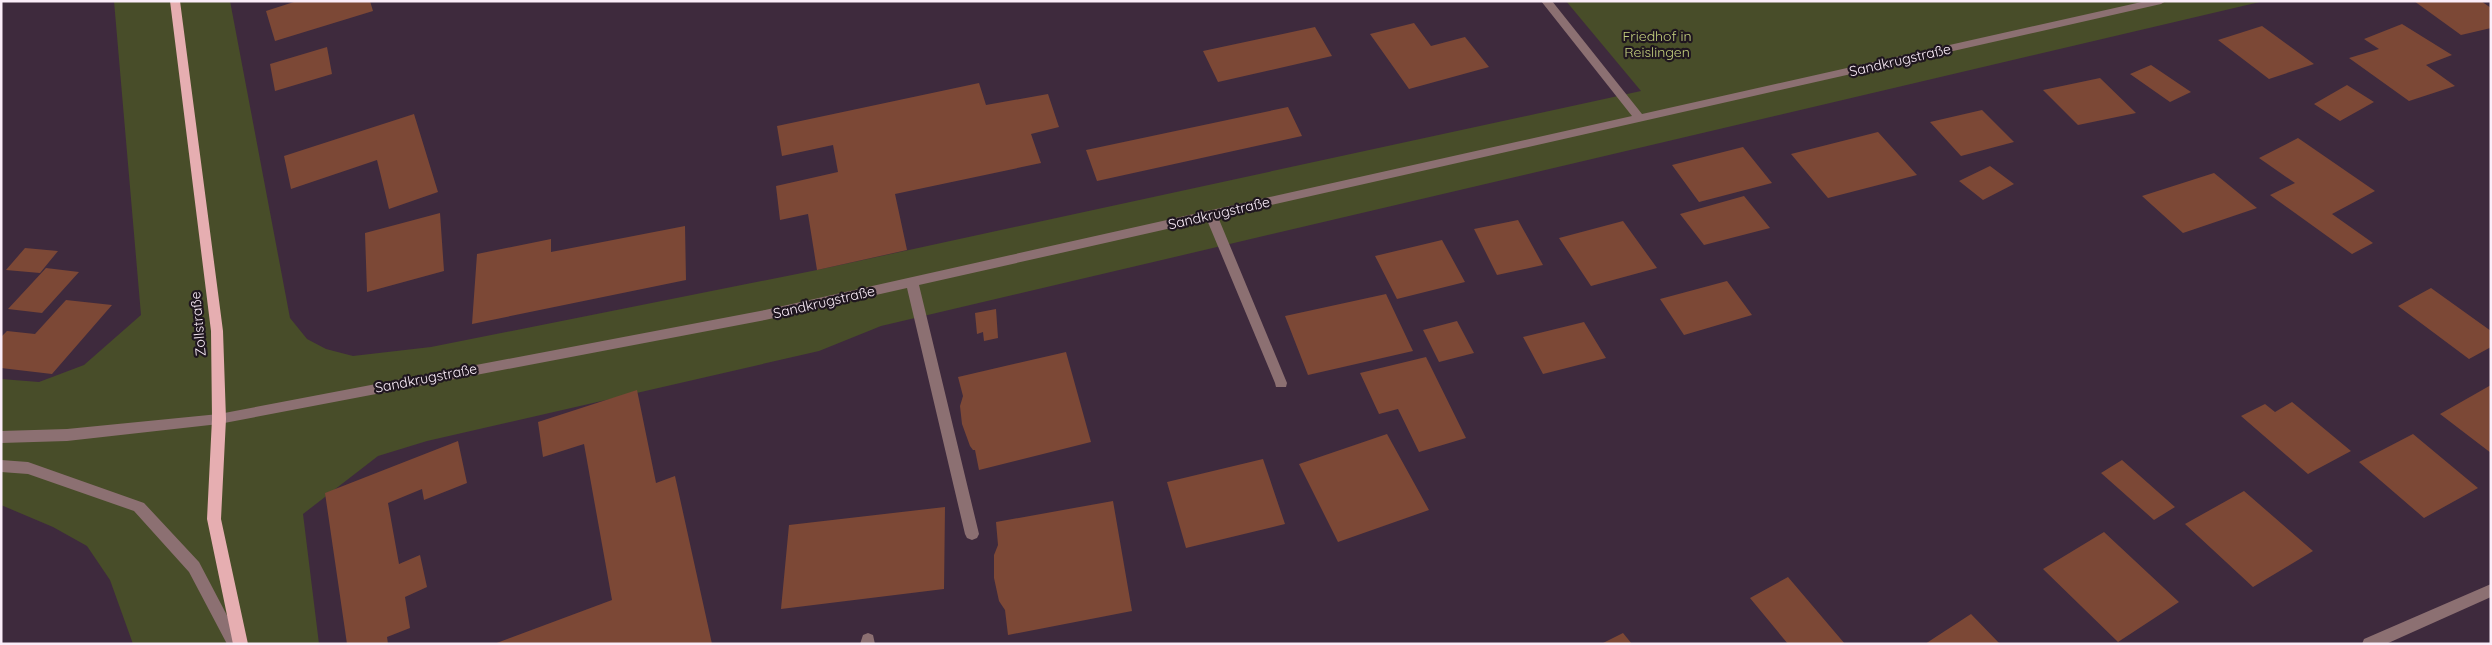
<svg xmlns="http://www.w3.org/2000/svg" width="2492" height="645" font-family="Quicksand,sans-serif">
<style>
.green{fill:#484d29}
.building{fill:#7c4836}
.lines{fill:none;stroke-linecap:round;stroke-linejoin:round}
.minor{fill:#8c7072;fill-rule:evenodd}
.major{fill:#e6aeb1;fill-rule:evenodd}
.labels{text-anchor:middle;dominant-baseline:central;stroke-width:4.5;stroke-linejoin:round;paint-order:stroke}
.park-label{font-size:14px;fill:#c4d07e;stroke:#1f161f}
.street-label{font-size:14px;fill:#fbedf9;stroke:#1f161f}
</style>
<rect width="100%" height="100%" fill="#3e2a3d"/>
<path class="green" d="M 114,1 L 230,1 L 290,318 L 307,339 L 326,349 L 353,356 L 431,347 L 817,270 L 1641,91 L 1566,1 L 2264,1 L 881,326 L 819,351 L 427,441 L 378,456 L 303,514 L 319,644 L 133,644 L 110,580 L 87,546 L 53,527 L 1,505 L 1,379 L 39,382 L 84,365 L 141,315 Z"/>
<path class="building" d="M 297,1 L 370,1 L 373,11 L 275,41 L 266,11 Z
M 2414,1 L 2481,1 L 2491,8 L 2491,28 L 2461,35 Z
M 1414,23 L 1431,46 L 1465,37 L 1489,67 L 1409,89 L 1370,34 Z
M 2402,24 L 2452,55 L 2426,65 L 2455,86 L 2409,101 L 2349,58 L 2379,49 L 2364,39 Z
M 2262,26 L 2314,64 L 2269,79 L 2218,40 Z
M 1315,27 L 1332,56 L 1218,82 L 1203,51 Z
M 327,47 L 332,74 L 275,91 L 270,64 Z
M 2151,65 L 2191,92 L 2170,102 L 2130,74 Z
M 2100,78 L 2136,113 L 2078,125 L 2043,90 Z
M 979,83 L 986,105 L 1048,94 L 1059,127 L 1031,134 L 1041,163 L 895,194 L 907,250 L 817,270 L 808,214 L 780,220 L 776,186 L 838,172 L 833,145 L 782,156 L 777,126 Z
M 2347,85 L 2374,102 L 2340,121 L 2314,104 Z
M 1288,107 L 1302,136 L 1097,181 L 1086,150 Z
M 1982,110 L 2014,142 L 1961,156 L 1930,122 Z
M 414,114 L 438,192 L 389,209 L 377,160 L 291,189 L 284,156 Z
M 1878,132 L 1917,175 L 1828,198 L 1791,154 Z
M 2298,138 L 2375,191 L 2332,214 L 2373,243 L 2352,254 L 2270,195 L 2295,183 L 2259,158 Z
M 1743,147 L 1772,183 L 1699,202 L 1672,165 Z
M 1990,166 L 2014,184 L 1983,200 L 1959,181 Z
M 2214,173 L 2257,208 L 2183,233 L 2142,196 Z
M 1744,196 L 1770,228 L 1704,245 L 1680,214 Z
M 440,213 L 444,271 L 367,292 L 365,233 Z
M 1518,220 L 1543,265 L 1497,275 L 1474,229 Z
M 1623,221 L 1657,268 L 1591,286 L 1559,238 Z
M 685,226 L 686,280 L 472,324 L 477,254 L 551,239 L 551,252 Z
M 1442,240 L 1465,282 L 1397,299 L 1375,256 Z
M 25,248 L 58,251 L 40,273 L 6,270 Z
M 46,268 L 79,272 L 42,313 L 8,309 Z
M 1727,281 L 1752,315 L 1684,335 L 1660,299 Z
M 2431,288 L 2491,331 L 2491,347 L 2469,359 L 2398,306 Z
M 1386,294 L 1413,351 L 1308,375 L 1285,316 Z
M 66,300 L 112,305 L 52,374 L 1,368 L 1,337 L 7,331 L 35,334 Z
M 996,309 L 998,338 L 984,341 L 983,332 L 977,334 L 975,313 Z
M 1457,321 L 1474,353 L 1439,362 L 1423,330 Z
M 1584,322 L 1606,358 L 1543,374 L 1523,337 Z
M 1066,352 L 1091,442 L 979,470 L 975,450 L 973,450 L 970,446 L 962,424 L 960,406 L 963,396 L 958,377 Z
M 1426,357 L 1466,438 L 1419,452 L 1398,409 L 1379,414 L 1360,373 Z
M 2491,385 L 2491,453 L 2440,414 Z
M 637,390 L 656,483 L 675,476 L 712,644 L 494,644 L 612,600 L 584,444 L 543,457 L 538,422 Z
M 2292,402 L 2351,451 L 2308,474 L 2241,416 L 2265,404 L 2275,412 Z
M 1387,434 L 1429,510 L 1338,542 L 1299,464 Z
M 2413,434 L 2478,488 L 2424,518 L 2359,462 Z
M 458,441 L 467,483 L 424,500 L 422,489 L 388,503 L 399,564 L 420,555 L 427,587 L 405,597 L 410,628 L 387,637 L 388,644 L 347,644 L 325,493 Z
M 1263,459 L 1285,524 L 1186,548 L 1167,482 Z
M 2122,460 L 2175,507 L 2154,520 L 2101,473 Z
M 2244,491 L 2313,551 L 2253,587 L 2185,524 Z
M 1113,501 L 1132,611 L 1008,635 L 1005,610 L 999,601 L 994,578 L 994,555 L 998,545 L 996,522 Z
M 945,507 L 944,589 L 781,609 L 789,525 Z
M 2104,532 L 2179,602 L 2118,642 L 2043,569 Z
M 1788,577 L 1845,644 L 1788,644 L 1750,598 Z
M 1971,614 L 2000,644 L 1925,644 Z
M 1623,633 L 1632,644 L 1601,644 Z"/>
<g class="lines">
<path class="minor" d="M 1541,1 L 1552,1 L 1642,114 L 2146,1 L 2166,1 L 2161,4 L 1218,217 L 1287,383 L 1286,387 L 1276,387 L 1275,383 L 1207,220 L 919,285 L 979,534 L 977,538 L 972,540 L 967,538 L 965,534 L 907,288 L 765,320 L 219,424 L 67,441 L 1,443 L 1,431 L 67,429 L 219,414 L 765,310 L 1632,116 Z
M 1,460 L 28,462 L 144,503 L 199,562 L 242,644 L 227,644 L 189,572 L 134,511 L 28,474 L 1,472 Z
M 2491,584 L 2491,597 L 2386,644 L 2362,644 L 2364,639 Z
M 868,633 L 873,635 L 875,644 L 860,644 L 863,635 Z"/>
<path class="major" d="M 170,1 L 180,1 L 223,331 L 226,419 L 221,519 L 248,644 L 233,644 L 207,519 L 212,419 L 211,331 Z"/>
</g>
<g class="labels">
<g class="park-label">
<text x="1657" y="36">Friedhof in<tspan x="1657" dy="16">Reislingen</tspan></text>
</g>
<g class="street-label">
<text transform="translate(1900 60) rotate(-13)">Sandkrugstraße</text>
<text transform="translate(1219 213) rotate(-13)">Sandkrugstraße</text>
<text transform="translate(824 302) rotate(-13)">Sandkrugstraße</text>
<text transform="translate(198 324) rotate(-95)">Zollstraße</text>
<text transform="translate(426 378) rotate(-11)">Sandkrugstraße</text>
</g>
</g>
<rect width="2492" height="645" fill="none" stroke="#fbedf9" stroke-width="5"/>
</svg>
